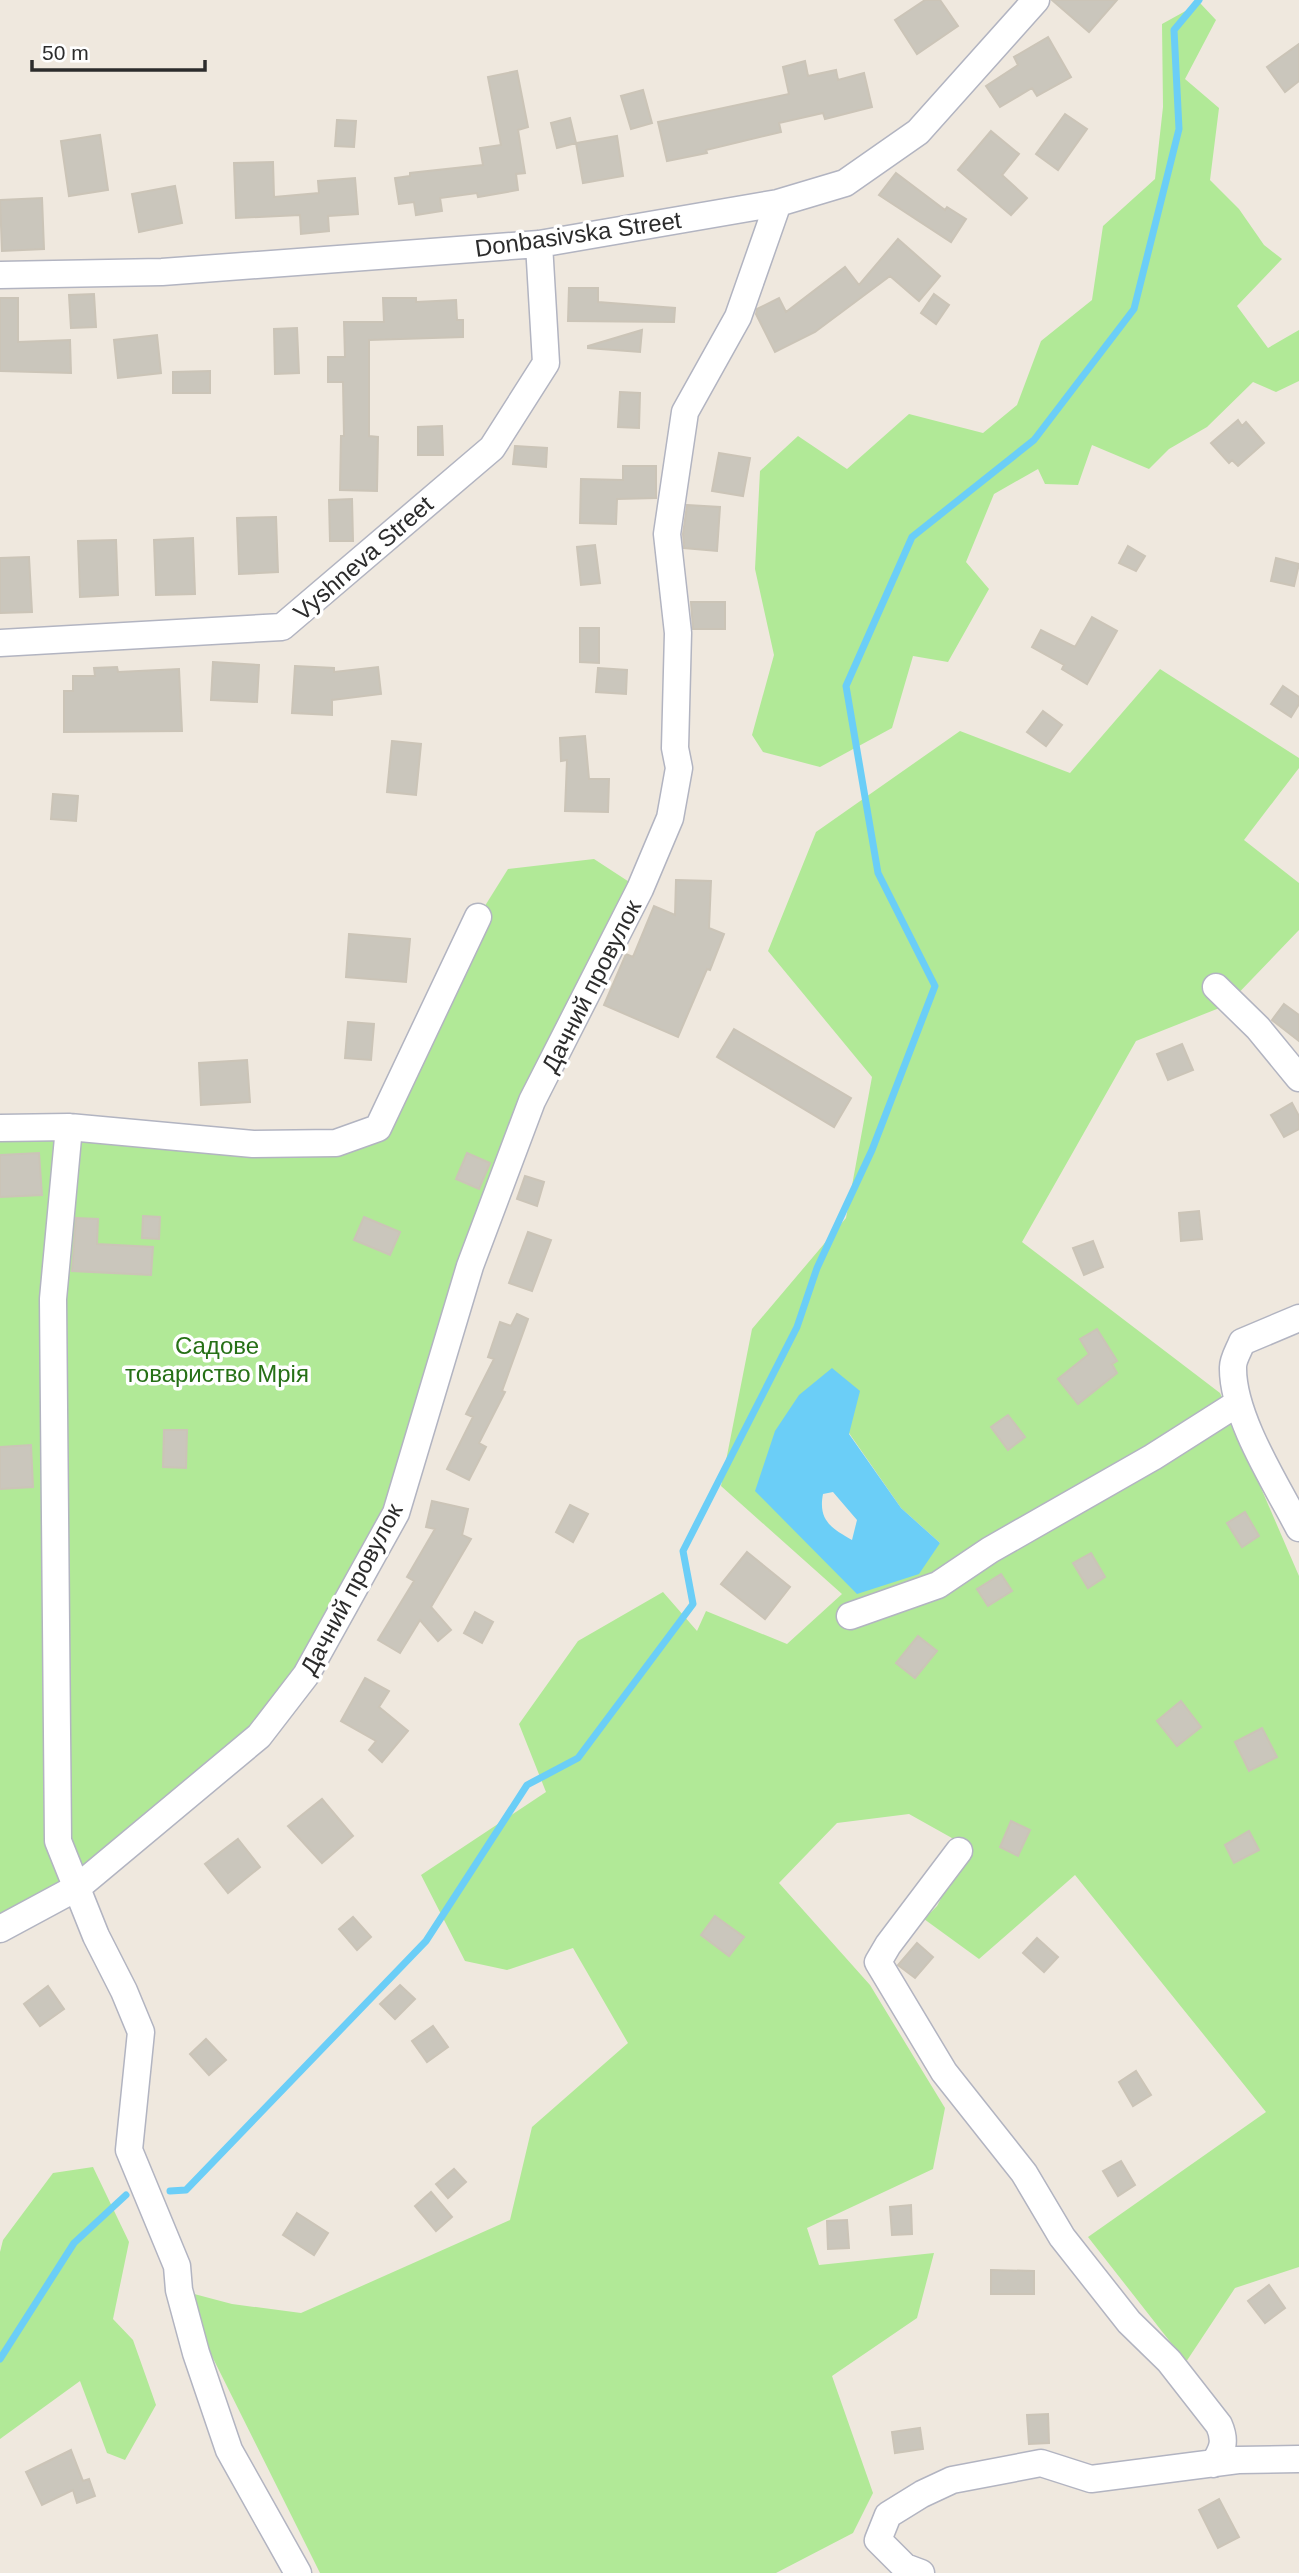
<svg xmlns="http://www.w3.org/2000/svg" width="1299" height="2573" font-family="Arial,sans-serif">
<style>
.green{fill:#b1e997;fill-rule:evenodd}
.water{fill:#6bcef7;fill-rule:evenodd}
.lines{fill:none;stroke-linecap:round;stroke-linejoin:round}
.stream{stroke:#6bcef7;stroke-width:7}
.building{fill:#cac6bc;stroke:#cbc4b7;stroke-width:2}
.street-casing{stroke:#b2b4c1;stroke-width:29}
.street{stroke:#fff;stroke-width:26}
.labels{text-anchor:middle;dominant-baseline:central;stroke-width:7;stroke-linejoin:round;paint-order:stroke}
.street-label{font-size:24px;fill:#2c2c2c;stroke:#fff}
.park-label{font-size:24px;fill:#267016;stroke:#fff}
</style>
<rect width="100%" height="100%" fill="#efe8de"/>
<path class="green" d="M 1200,3 L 1216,20 L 1185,79 L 1219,108 L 1210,180 L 1239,209 L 1264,245 L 1282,259 L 1237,306 L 1268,348 L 1299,330 L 1299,381 L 1276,392 L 1253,382 L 1207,427 L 1169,449 L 1149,469 L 1092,445 L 1078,485 L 1045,484 L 1038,469 L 994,494 L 966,562 L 989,589 L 948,662 L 913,656 L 892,728 L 820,767 L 763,752 L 752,735 L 774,655 L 755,569 L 760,471 L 798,436 L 847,469 L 909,414 L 983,433 L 1017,405 L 1041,341 L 1092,300 L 1103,226 L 1155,179 L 1163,107 L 1162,24 Z
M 1160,669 L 1299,758 L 1299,768 L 1244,840 L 1299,883 L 1299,930 L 1227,1005 L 1136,1041 L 1022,1242 L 1220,1393 L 1299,1576 L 1299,2267 L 1235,2288 L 1186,2362 L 1088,2237 L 1266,2112 L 1075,1875 L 979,1959 L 924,1919 L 937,1906 L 968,1847 L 909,1814 L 837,1823 L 779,1883 L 870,1985 L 945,2108 L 933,2169 L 807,2228 L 819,2265 L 934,2253 L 917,2318 L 832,2376 L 873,2493 L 853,2533 L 776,2573 L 320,2573 L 179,2290 L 232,2304 L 301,2313 L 510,2220 L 532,2127 L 628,2043 L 573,1948 L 507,1970 L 465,1961 L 421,1875 L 546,1792 L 519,1724 L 578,1641 L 663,1592 L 697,1631 L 706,1611 L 787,1644 L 842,1594 L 721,1486 L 752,1329 L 846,1218 L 872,1077 L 768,951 L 816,832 L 960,731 L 1070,773 ZM 775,1431 L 849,1433 L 901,1508 L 940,1543 L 857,1593 Z
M 594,859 L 640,889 L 556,1055 L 396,1513 L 259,1736 L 0,1929 L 0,1128 L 254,1144 L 378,1128 L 478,917 L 508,869 Z
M 93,2167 L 129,2242 L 113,2319 L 133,2340 L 156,2405 L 125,2460 L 107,2453 L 80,2381 L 0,2439 L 0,2252 L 3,2240 L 53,2173 Z"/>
<path class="water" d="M 832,1368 L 860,1391 L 849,1434 L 901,1508 L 940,1543 L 919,1574 L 857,1594 L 755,1491 L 775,1431 L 799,1395 ZM 833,1492 L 857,1520 L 852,1540 C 831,1528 818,1520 823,1494 Z"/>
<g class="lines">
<path class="stream" d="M 170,2191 L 186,2190 L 426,1941 L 527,1785 L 578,1758 L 693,1604 L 683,1551 L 797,1327 L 817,1268 L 872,1150 L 935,986 L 878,873 L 846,686 L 912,537 L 1034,440 L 1134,309 L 1179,129 L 1174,30 L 1199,0
M 0,2359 L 74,2243 L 126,2195"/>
</g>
<path class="building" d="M 925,0 L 940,0 L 958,26 L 917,54 L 895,20 Z
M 1052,0 L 1117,0 L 1089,32 Z
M 1048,37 L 1071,77 L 1037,96 L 1032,88 L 1000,107 L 986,86 L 1018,65 L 1014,57 Z
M 1299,44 L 1299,81 L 1285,92 L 1267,67 Z
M 805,61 L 808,76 L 836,70 L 838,80 L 864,73 L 872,107 L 825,119 L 823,113 L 779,123 L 781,132 L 706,150 L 707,153 L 667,161 L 658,122 L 789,94 L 783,67 Z
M 517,71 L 528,127 L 518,130 L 525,173 L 516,174 L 518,190 L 478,197 L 477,193 L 440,198 L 442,211 L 416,215 L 414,202 L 399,204 L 395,178 L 410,176 L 410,173 L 483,165 L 480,148 L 501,145 L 488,77 Z
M 643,90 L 652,123 L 631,129 L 621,96 Z
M 1065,114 L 1087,129 L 1058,170 L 1036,154 Z
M 570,118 L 576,143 L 557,148 L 551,123 Z
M 337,120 L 356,121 L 354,147 L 335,146 Z
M 991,131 L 1019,154 L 1002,175 L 1027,198 L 1011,215 L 958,170 Z
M 100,135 L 108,190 L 69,196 L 61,141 Z
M 617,136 L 623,176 L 583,183 L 576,143 Z
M 273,162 L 274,197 L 319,193 L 318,181 L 355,178 L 358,214 L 328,216 L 329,231 L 301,234 L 300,215 L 236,218 L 234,163 Z
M 896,173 L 945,210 L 947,207 L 966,219 L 951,242 L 879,195 Z
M 175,186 L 182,223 L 139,232 L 132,194 Z
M 42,198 L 44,249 L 2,251 L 0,200 Z
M 898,239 L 940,276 L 919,301 L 890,276 L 815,332 L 775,352 L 756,314 L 757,309 L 779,298 L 786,312 L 845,267 L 859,285 Z
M 569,288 L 598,288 L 598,302 L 675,308 L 674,322 L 568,321 Z
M 94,294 L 96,327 L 71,328 L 69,295 Z
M 934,294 L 949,305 L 936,324 L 921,313 Z
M 0,298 L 18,298 L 18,342 L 70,340 L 71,373 L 0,371 Z
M 383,298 L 416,298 L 416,302 L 456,300 L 457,320 L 463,320 L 463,337 L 369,340 L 369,436 L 378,437 L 377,491 L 340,490 L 341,436 L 344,436 L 343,382 L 328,382 L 328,357 L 345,357 L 344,322 L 384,322 Z
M 297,328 L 299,373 L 275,374 L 274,329 Z
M 642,330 L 640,352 L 588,348 L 588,346 Z
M 157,335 L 161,373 L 118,378 L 114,340 Z
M 210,371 L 210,393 L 173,393 L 173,372 Z
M 620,392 L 640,393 L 639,428 L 618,427 Z
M 1238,420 L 1242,426 L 1246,422 L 1264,443 L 1238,466 L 1232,460 L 1229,463 L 1211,443 Z
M 442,426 L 443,455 L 418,455 L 418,427 Z
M 515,446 L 547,448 L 546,467 L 513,464 Z
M 719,453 L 750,458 L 743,496 L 712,491 Z
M 623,466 L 656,466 L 656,498 L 617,499 L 616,524 L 580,523 L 581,479 L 623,480 Z
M 352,499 L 353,541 L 330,541 L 329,500 Z
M 687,505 L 720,507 L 717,551 L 684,548 L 683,534 Z
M 276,517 L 278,572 L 239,574 L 237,518 Z
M 193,538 L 195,594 L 156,595 L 154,540 Z
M 116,540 L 118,595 L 80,597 L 78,541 Z
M 595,545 L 600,583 L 581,585 L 577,547 Z
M 1128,546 L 1145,556 L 1136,571 L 1119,563 Z
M 29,557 L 32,612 L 0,613 L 0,558 Z
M 1276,558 L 1299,564 L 1294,586 L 1271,581 Z
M 691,602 L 725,602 L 725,629 L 693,629 Z
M 1092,617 L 1117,631 L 1087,684 L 1062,669 L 1064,665 L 1032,647 L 1041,630 L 1075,647 Z
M 580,628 L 599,628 L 599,663 L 580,662 Z
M 213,662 L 259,665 L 257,702 L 211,700 Z
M 295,666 L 334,668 L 334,672 L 378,667 L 381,694 L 332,700 L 332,715 L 292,713 Z
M 117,667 L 118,672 L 179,669 L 182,731 L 64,732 L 64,691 L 73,691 L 73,676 L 95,676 L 94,668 Z
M 598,668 L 627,670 L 626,694 L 596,692 Z
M 1283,686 L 1299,697 L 1299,704 L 1291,717 L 1271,704 Z
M 1043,711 L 1062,725 L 1046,746 L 1027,732 Z
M 585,736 L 589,779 L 609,779 L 608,812 L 565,811 L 567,760 L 561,761 L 560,738 Z
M 392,741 L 421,744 L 416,795 L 387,792 Z
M 53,794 L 78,796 L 76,821 L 51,819 Z
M 676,880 L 711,881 L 709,928 L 724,934 L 710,970 L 707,969 L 678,1037 L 604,1005 L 626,954 L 633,957 L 654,906 L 675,915 Z
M 349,934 L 410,939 L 406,982 L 346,977 Z
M 1284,1004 L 1299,1015 L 1299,1041 L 1272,1020 Z
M 348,1022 L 374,1024 L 371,1060 L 345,1058 Z
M 734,1029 L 851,1098 L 834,1127 L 717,1057 Z
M 1182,1044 L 1193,1070 L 1168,1080 L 1157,1054 Z
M 247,1060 L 250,1102 L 201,1105 L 199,1063 Z
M 1292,1103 L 1299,1116 L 1299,1129 L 1284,1137 L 1271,1115 Z
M 39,1153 L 42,1195 L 0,1197 L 0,1155 Z
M 467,1153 L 490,1163 L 479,1189 L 456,1179 Z
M 525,1176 L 544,1182 L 537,1206 L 517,1199 Z
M 1199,1211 L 1202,1239 L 1181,1241 L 1179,1213 Z
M 143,1216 L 160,1217 L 159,1239 L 142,1238 Z
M 364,1217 L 400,1232 L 390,1255 L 354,1240 Z
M 76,1218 L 98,1219 L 97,1244 L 153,1247 L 151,1275 L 72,1271 Z
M 528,1232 L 551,1240 L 532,1291 L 509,1283 Z
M 1093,1241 L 1103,1267 L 1084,1275 L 1073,1248 Z
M 517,1314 L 528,1319 L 502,1391 L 505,1392 L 479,1443 L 486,1447 L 469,1480 L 447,1469 L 473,1417 L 466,1414 L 494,1359 L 488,1357 L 500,1322 L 511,1326 Z
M 1097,1329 L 1117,1361 L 1112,1364 L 1117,1373 L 1078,1404 L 1058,1379 L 1089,1354 L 1080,1339 Z
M 1008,1415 L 1025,1437 L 1008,1450 L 991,1427 Z
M 164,1430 L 187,1430 L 186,1468 L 163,1467 Z
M 31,1445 L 33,1487 L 0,1489 L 0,1447 Z
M 432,1501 L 468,1509 L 462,1535 L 471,1539 L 431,1607 L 451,1630 L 438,1641 L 420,1620 L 400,1653 L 378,1640 L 414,1581 L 407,1577 L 435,1529 L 426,1527 Z
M 570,1505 L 588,1514 L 573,1542 L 556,1532 Z
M 1245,1512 L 1259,1536 L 1242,1547 L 1227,1523 Z
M 747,1552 L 790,1587 L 765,1619 L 721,1584 Z
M 1091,1553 L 1105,1577 L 1088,1588 L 1073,1563 Z
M 1001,1574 L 1012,1591 L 988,1606 L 977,1589 Z
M 475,1612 L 493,1622 L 482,1643 L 464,1633 Z
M 918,1636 L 937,1651 L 915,1678 L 896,1663 Z
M 365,1678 L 389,1691 L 379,1707 L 408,1731 L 382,1762 L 369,1750 L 376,1741 L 341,1721 Z
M 1181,1701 L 1201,1727 L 1177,1746 L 1157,1721 Z
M 1262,1728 L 1277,1757 L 1249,1771 L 1235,1742 Z
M 322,1799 L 353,1836 L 322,1863 L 288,1826 Z
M 1011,1821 L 1030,1830 L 1018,1856 L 1000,1847 Z
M 1249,1831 L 1259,1850 L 1234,1863 L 1225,1845 Z
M 238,1839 L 260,1867 L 228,1893 L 205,1864 Z
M 715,1916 L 744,1937 L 729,1956 L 701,1935 Z
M 353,1917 L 371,1937 L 357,1950 L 339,1929 Z
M 1037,1938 L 1058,1957 L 1044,1972 L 1023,1953 Z
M 917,1943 L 933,1957 L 915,1978 L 898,1965 Z
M 400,1985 L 415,1999 L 395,2019 L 380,2004 Z
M 48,1986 L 64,2009 L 40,2026 L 24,2004 Z
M 433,2026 L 448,2047 L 427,2062 L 412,2041 Z
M 206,2039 L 226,2060 L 209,2075 L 190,2054 Z
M 1136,2071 L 1151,2095 L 1133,2106 L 1119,2082 Z
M 1121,2161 L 1135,2185 L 1118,2196 L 1103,2171 Z
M 454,2169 L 466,2182 L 448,2198 L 436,2184 Z
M 431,2192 L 452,2217 L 436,2231 L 415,2206 Z
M 911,2205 L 912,2234 L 892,2235 L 890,2207 Z
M 297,2213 L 328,2233 L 314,2255 L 283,2235 Z
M 847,2220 L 849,2248 L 828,2249 L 827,2221 Z
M 991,2270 L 1034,2271 L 1034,2294 L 991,2294 Z
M 1269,2285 L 1285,2308 L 1265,2323 L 1248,2301 Z
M 1048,2414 L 1049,2443 L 1029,2444 L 1027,2415 Z
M 920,2428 L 923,2449 L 895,2453 L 892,2432 Z
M 71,2450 L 83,2481 L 89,2479 L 95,2496 L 77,2503 L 73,2490 L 42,2505 L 26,2472 Z
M 1219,2499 L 1239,2537 L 1218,2548 L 1199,2510 Z"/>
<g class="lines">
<defs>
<path id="street" d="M 0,275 L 162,272 L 539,244 L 778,203 L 845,183 L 918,132 L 1036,0
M 0,643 L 282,627 L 492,448 L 546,363 L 539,244
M 1216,987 L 1258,1028 L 1299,1078
M 69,1127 L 53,1299 L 58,1841 L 96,1936 L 124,1991 L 141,2032 L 129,2150 L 177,2266 L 179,2290 L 196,2353 L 229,2450 L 298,2573
M 0,1128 L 69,1127 L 253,1144 L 336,1143 L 378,1128 L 478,917
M 1299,1318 L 1242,1342 C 1239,1350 1233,1359 1233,1367 C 1232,1416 1276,1484 1299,1528
M 850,1616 L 938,1585 L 990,1550 L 1153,1457 L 1238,1403
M 959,1851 L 888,1945 L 878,1962 L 944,2072 L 1024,2173 L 1062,2237 L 1129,2322 L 1169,2361 L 1219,2425 C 1226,2441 1223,2450 1213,2464
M 0,1929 L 78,1887 L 259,1736 L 306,1675 L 396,1513 L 470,1266 L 532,1101 L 640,889 L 670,818 L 679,768 L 675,748 L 678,633 L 667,534 L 685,412 L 738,317 L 778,203
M 921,2573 L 905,2567 L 878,2540 L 888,2515 L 922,2494 L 952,2480 L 1041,2463 L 1091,2479 L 1238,2460 L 1299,2459"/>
</defs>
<use href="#street" class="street-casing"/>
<use href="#street" class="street"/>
</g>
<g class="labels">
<g class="street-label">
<text transform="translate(578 234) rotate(-8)">Donbasivska Street</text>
<text transform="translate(363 558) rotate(-41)">Vyshneva Street</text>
<text transform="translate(591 986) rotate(-63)">Дачний провулок</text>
<text transform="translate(351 1589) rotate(-62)">Дачний провулок</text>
</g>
<g class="park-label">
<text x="217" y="1345">Садове<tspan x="217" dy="28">товариство Мрія</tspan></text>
</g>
</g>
<path d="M32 60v10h173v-10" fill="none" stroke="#2c2c2c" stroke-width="3.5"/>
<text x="42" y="60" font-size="21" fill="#2c2c2c" stroke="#ffffff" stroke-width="5" paint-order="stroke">50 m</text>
</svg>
